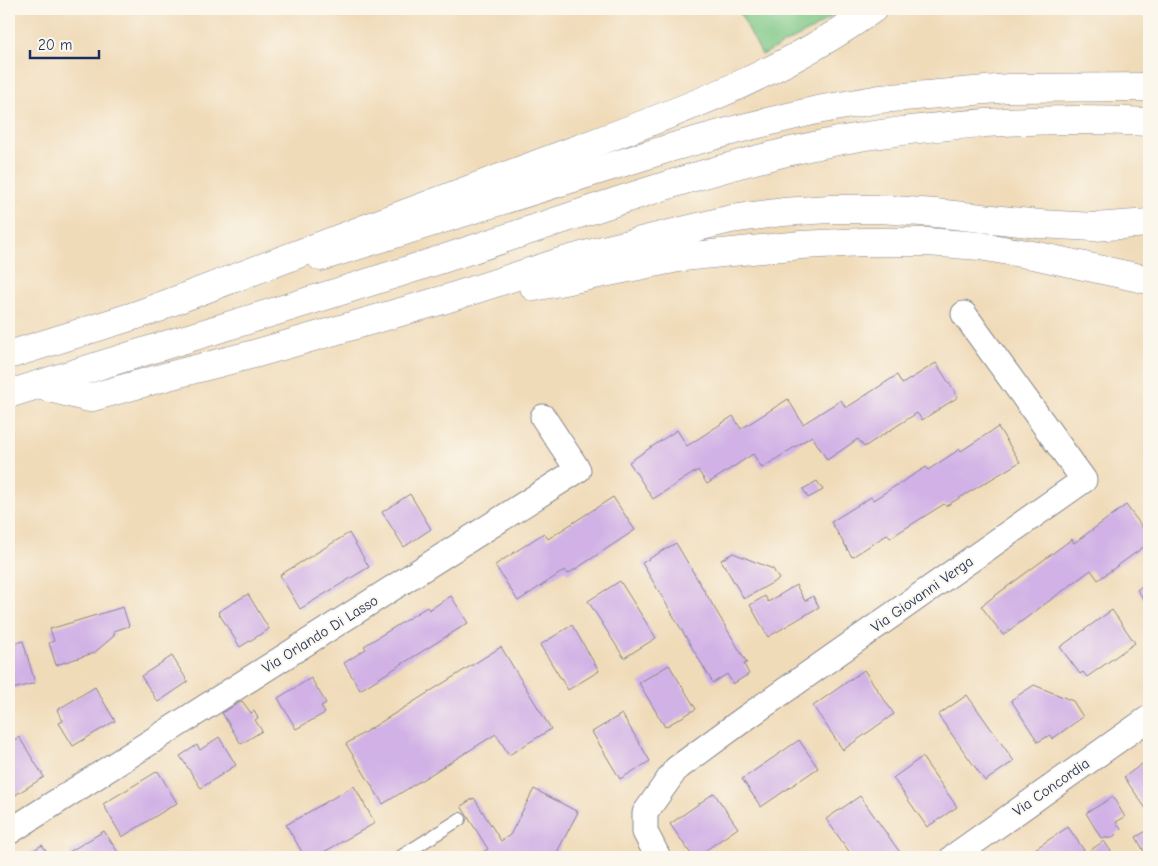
<svg xmlns="http://www.w3.org/2000/svg" width="1158" height="866" font-family="'Comic Neue',sans-serif">
<style>
.green{fill:#7ac684;stroke:#4a7a71}
.building{fill:#d2b2e6}
.lines{fill:none;stroke-linecap:round;stroke-linejoin:round}
.service-casing{stroke:#86858c;stroke-width:14}
.minor-casing{stroke:#86858c;stroke-width:27}
.trunk-casing{stroke:#86858c;stroke-width:29}
.motorway-casing{stroke:#86858c;stroke-width:29}
.service{stroke:#fff;stroke-width:12}
.minor{stroke:#fff;stroke-width:25}
.trunk{stroke:#fff;stroke-width:28}
.motorway{stroke:#fff;stroke-width:28}
.labels{text-anchor:middle;dominant-baseline:central;stroke-width:4;stroke-linejoin:round;paint-order:stroke}
.street-label{font-size:15px;fill:#1b2f5e;stroke:#fbf7ec}
</style>
<rect width="100%" height="100%" fill="#fbf7ec"/>
<filter id="ink" filterUnits="userSpaceOnUse"><feTurbulence type="fractalNoise" baseFrequency=".02" numOctaves="2"/><feDisplacementMap in="SourceGraphic" scale="10" xChannelSelector="R" yChannelSelector="G"/><feConvolveMatrix kernelMatrix="1 2 1 2 8 2 1 2 1" color-interpolation-filters="sRGB"/></filter>
<filter id="wash" filterUnits="userSpaceOnUse"><feTurbulence type="fractalNoise" baseFrequency=".0096" numOctaves="4" result="noise"/><feDisplacementMap in="SourceGraphic" scale="20" xChannelSelector="R" yChannelSelector="G"/><feGaussianBlur stdDeviation="1.12" result="paint"/><feColorMatrix in="noise" values="0 0 0 0 0 0 0 0 0 0 0 0 0 0 0 0 0 1.4 0 .05"/><feComposite in="paint" operator="in"/></filter>
<g filter="url(#wash)">
<rect width="100%" height="100%" fill="#f0dbb9"/>
<path class="green" d="M 738,9 L 843,9 L 813,29 L 762,55 Z"/>
<g id="blocks">
<path class="building" d="M 936,363 L 958,397 L 922,420 L 917,413 L 864,447 L 858,439 L 827,460 L 812,436 L 762,468 L 753,454 L 707,484 L 698,470 L 653,499 L 629,462 L 677,430 L 687,446 L 733,416 L 741,429 L 788,399 L 803,424 L 841,400 L 846,408 L 897,375 L 902,384 Z
M 998,427 L 1020,462 L 946,506 L 944,504 L 890,538 L 888,534 L 852,557 L 831,522 L 871,497 L 873,500 L 926,467 L 928,470 L 960,449 L 961,451 Z
M 817,481 L 823,490 L 808,498 L 803,489 Z
M 410,494 L 431,529 L 404,547 L 382,512 Z
M 613,497 L 635,530 L 568,574 L 565,570 L 518,601 L 495,565 L 544,533 L 548,539 Z
M 1126,505 L 1149,536 L 1149,543 L 1098,580 L 1091,570 L 1003,635 L 981,606 L 1072,539 L 1074,543 Z
M 349,533 L 369,567 L 300,609 L 280,575 Z
M 676,543 L 747,663 L 744,664 L 749,674 L 733,684 L 727,674 L 713,683 L 642,563 Z
M 733,553 L 773,569 L 779,579 L 744,599 L 721,560 Z
M 1149,580 L 1149,606 L 1137,590 Z
M 620,581 L 656,638 L 624,658 L 588,601 Z
M 796,585 L 805,601 L 813,596 L 819,607 L 768,637 L 750,605 L 765,596 L 768,602 Z
M 248,594 L 269,629 L 240,647 L 218,612 Z
M 451,596 L 468,623 L 360,690 L 344,663 L 366,649 L 364,646 L 427,607 L 429,610 Z
M 123,607 L 129,626 L 114,631 L 114,636 L 94,653 L 56,665 L 49,643 L 54,641 L 50,629 Z
M 1112,610 L 1135,643 L 1087,677 L 1083,672 L 1080,674 L 1060,647 Z
M 572,625 L 599,671 L 568,690 L 540,645 Z
M 23,641 L 35,683 L 9,690 L 9,645 Z
M 501,647 L 551,729 L 509,755 L 496,734 L 383,804 L 346,744 Z
M 172,656 L 188,682 L 158,702 L 141,676 Z
M 669,665 L 696,709 L 665,727 L 639,683 Z
M 864,670 L 894,714 L 843,750 L 813,706 Z
M 311,678 L 326,703 L 321,706 L 325,713 L 296,729 L 278,698 Z
M 1034,685 L 1073,701 L 1083,717 L 1052,739 L 1050,735 L 1038,742 L 1011,700 Z
M 95,687 L 115,721 L 73,746 L 59,723 L 63,721 L 57,710 Z
M 967,695 L 1014,761 L 985,781 L 938,715 Z
M 242,701 L 251,713 L 254,711 L 258,718 L 255,720 L 262,731 L 241,744 L 222,713 Z
M 622,714 L 650,761 L 620,779 L 592,732 Z
M 19,737 L 44,777 L 9,799 L 9,743 Z
M 219,737 L 236,765 L 201,788 L 180,756 L 197,745 L 200,750 Z
M 799,740 L 818,768 L 761,807 L 742,779 Z
M 922,757 L 957,807 L 927,827 L 893,778 Z
M 1149,759 L 1149,813 L 1124,777 Z
M 158,771 L 177,803 L 122,837 L 103,804 Z
M 354,786 L 375,823 L 315,857 L 305,857 L 286,825 Z
M 534,789 L 578,812 L 555,856 L 556,857 L 475,857 L 488,849 L 461,806 L 474,798 L 501,841 L 510,835 Z
M 714,793 L 738,828 L 696,857 L 693,857 L 670,824 Z
M 860,796 L 901,854 L 897,857 L 853,857 L 826,819 Z
M 1113,797 L 1125,817 L 1116,822 L 1121,829 L 1112,838 L 1101,838 L 1086,813 Z
M 1068,827 L 1086,853 L 1104,841 L 1115,857 L 1032,857 L 1029,853 Z
M 1148,830 L 1149,851 L 1145,853 L 1136,837 Z
M 104,831 L 121,857 L 72,857 L 69,852 Z
M 42,845 L 50,857 L 22,857 Z"/>
</g>
</g>
<g filter="url(#ink)">
<use href="#blocks" fill-opacity="0" stroke="#86858c" stroke-width="1"/>
<g class="lines">
<defs>
<path id="service" d="M 400,857 L 460,819"/>
<path id="minor" d="M 9,832 L 578,470 L 543,417
M 658,857 L 645,832 L 645,813 L 676,769 L 740,722 L 1084,480 L 964,314
M 953,857 L 1149,718"/>
<path id="trunk" d="M 321,257 L 673,147 L 742,128 L 817,110 L 880,99 L 1009,88 L 1149,87
M 9,355 L 159,308
M 9,394 C 161,345 315,301 467,251 C 597,209 731,158 866,136 C 959,122 1055,117 1149,122"/>
<path id="motorway" d="M 534,287 L 683,257 L 801,245 L 863,242 L 927,242 L 980,246 L 1038,256 L 1149,280
M 137,315 C 269,265 400,215 532,166 C 649,122 770,83 873,9
M 37,385 L 89,398 L 172,375 L 254,354 L 446,299 L 557,263 L 607,249 L 731,219 L 783,212 L 830,209 L 880,209 L 935,213 L 1040,224 L 1094,227 L 1149,223"/>
</defs>
<use href="#service" class="service-casing"/>
<use href="#minor" class="minor-casing"/>
<use href="#trunk" class="trunk-casing"/>
<use href="#motorway" class="motorway-casing"/>
<use href="#service" class="service"/>
<use href="#minor" class="minor"/>
<use href="#trunk" class="trunk"/>
<use href="#motorway" class="motorway"/>
</g>
</g>
<g class="labels">
<g class="street-label">
<text transform="translate(922 594) rotate(-35)">Via Giovanni Verga</text>
<text transform="translate(320 634) rotate(-32)">Via Orlando Di Lasso</text>
<text transform="translate(1051 787) rotate(-35)">Via Concordia</text>
</g>
</g>
<rect width="1158" height="866" fill="none" stroke="#fbf7ec" stroke-width="30"/>
<path d="M30 50v8h69v-8" fill="none" stroke="#1b2f5e" stroke-width="2.5"/>
<text x="38" y="50" font-size="15" fill="#1b2f5e" stroke="#fbf7ec" stroke-width="4" paint-order="stroke">20 m</text>
</svg>
